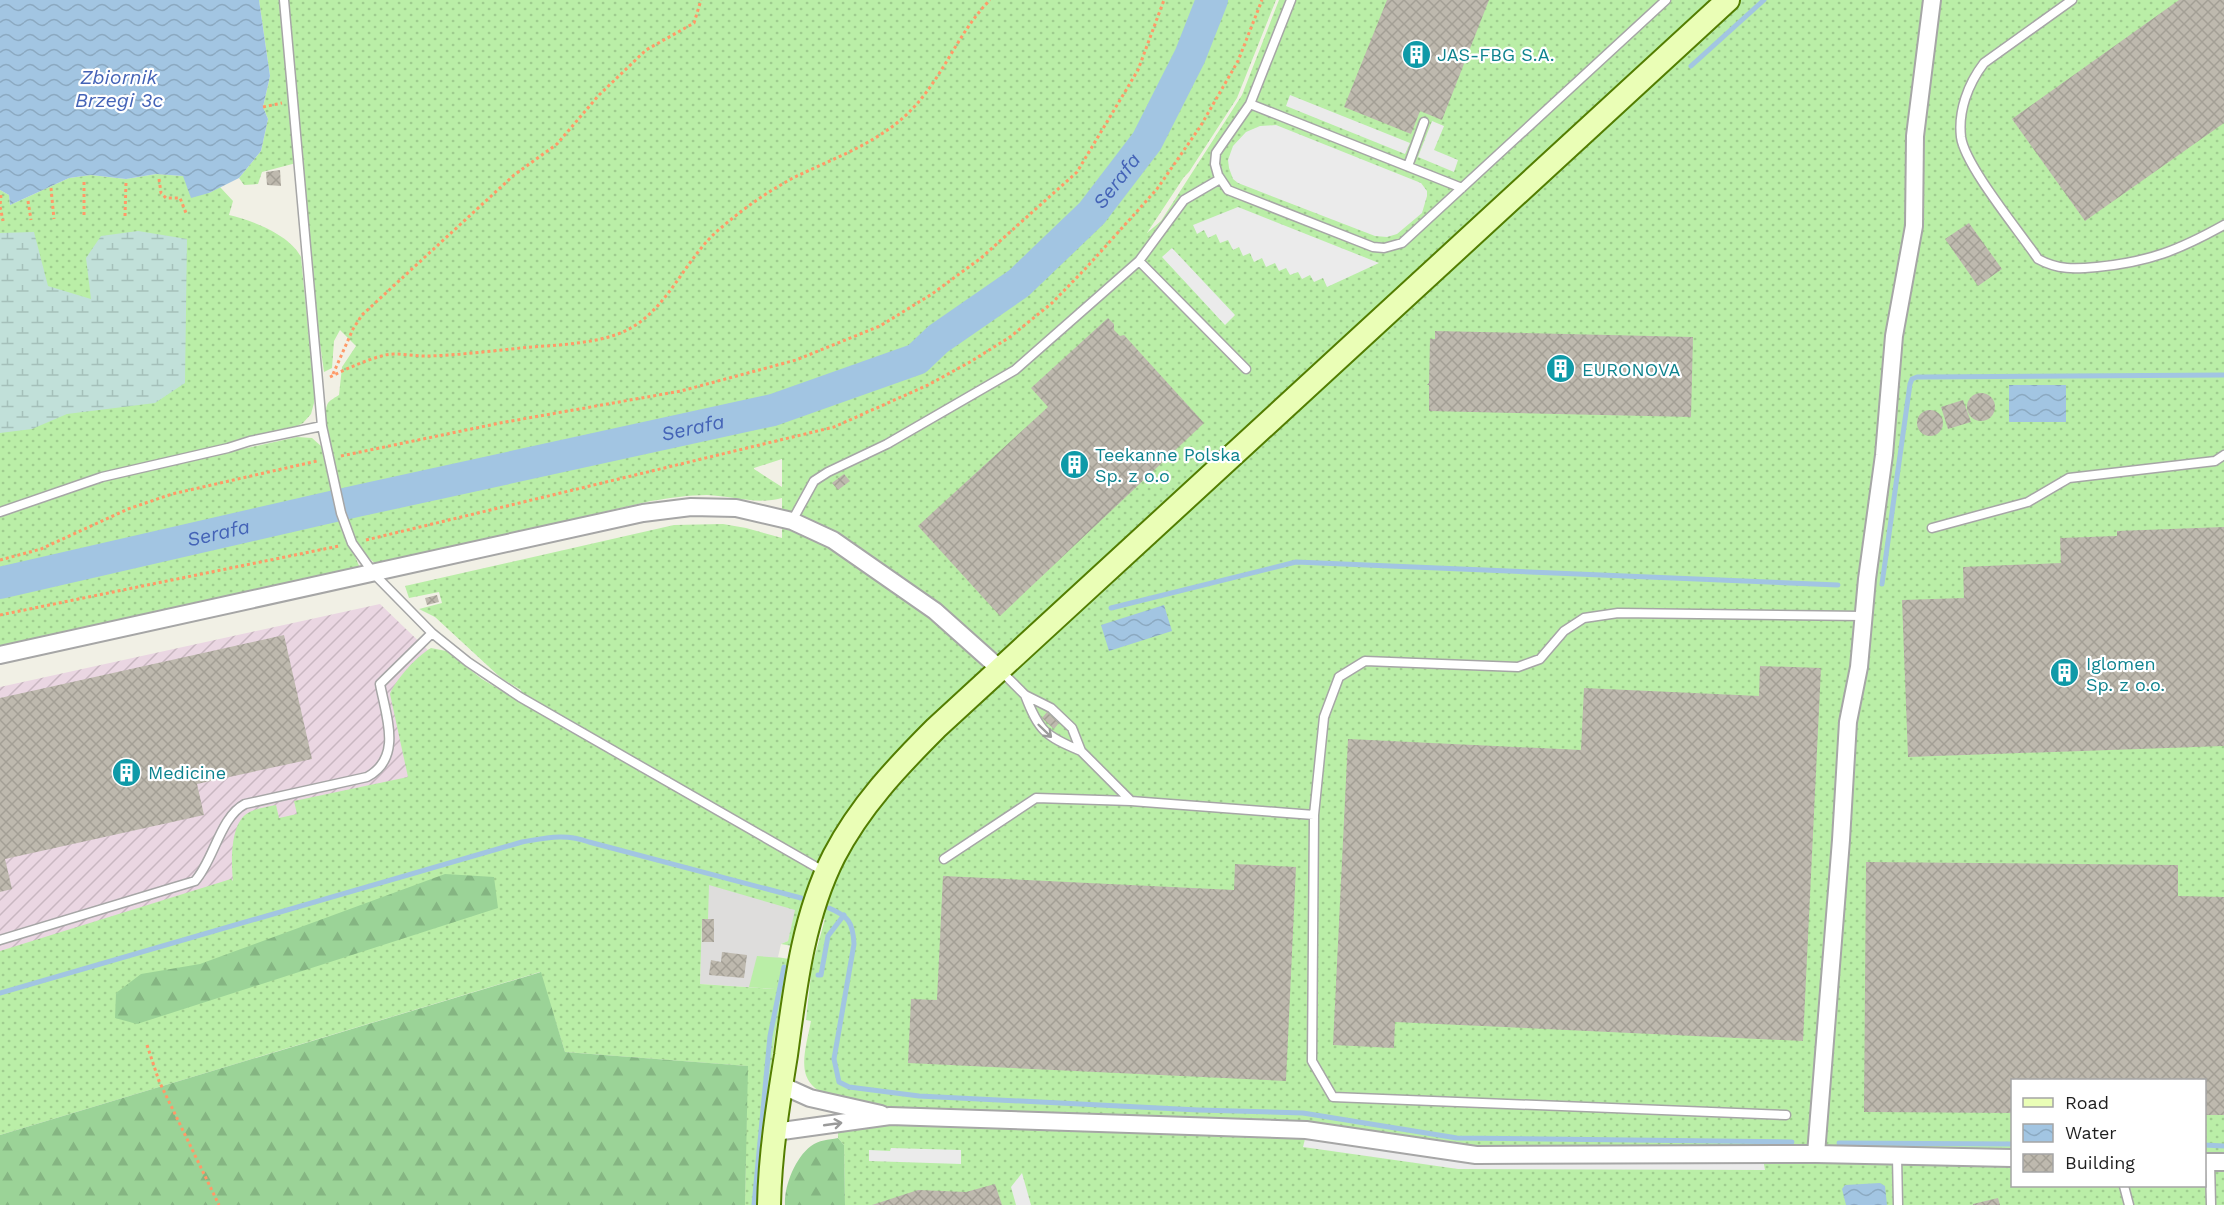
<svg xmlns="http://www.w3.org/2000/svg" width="2224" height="1205" font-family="'Work Sans',sans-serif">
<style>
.residential{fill:#dedddc}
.industrial{fill:url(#industrial-furrows)}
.grass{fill:url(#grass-dots);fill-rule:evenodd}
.forest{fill:url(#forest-firs)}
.wetland{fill:url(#wetland-marsh)}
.garden{fill:#baeea7}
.parking{fill:#ebebeb}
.water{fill:url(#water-waves)}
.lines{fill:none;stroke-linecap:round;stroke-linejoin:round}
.stream{stroke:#a2c5e2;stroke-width:5}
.river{stroke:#a2c5e2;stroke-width:32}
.building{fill:url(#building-cross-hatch)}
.lane-casing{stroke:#a6a6a6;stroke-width:11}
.street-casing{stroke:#a6a6a6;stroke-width:20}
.secondary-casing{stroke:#537d00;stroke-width:26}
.path{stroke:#ff9a68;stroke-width:3;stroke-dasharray:3 3;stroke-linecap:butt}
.lane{stroke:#fff;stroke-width:8}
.street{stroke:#fff;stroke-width:16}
.secondary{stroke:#eafeb6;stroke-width:22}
.oneway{stroke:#9a9a9a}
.labels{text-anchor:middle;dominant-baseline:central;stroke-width:4.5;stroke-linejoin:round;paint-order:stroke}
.culture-label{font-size:18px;fill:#0d838f;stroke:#fff;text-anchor:start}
.water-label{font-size:20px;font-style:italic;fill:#4463b7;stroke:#fff}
</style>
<defs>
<pattern id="industrial-furrows" width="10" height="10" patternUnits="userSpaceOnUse" patternTransform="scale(1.5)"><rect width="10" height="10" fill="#ead6e2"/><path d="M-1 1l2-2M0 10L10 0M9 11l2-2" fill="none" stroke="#c8b7c1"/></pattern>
<pattern id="grass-dots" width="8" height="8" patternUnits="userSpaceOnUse" patternTransform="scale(1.5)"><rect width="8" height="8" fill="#baeea7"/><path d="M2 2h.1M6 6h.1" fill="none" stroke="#9fcc8f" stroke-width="1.8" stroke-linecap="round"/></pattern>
<pattern id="forest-firs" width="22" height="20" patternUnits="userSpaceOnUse" patternTransform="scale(1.5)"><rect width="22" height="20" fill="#9bd397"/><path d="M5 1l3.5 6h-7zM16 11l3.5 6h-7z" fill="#85b582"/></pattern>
<pattern id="wetland-marsh" width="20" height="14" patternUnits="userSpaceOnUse" patternTransform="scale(1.5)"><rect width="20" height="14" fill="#c1e0d9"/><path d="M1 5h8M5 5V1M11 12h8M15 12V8" fill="none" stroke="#a5c0ba"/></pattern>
<pattern id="water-waves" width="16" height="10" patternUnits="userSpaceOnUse" patternTransform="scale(1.5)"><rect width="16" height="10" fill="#a2c5e2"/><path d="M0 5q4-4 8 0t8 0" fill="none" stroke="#8ba9c1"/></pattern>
<pattern id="building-cross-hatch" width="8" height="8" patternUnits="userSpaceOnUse" patternTransform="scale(1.5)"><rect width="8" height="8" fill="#beb9ae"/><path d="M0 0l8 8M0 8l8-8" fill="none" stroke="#a39f95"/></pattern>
</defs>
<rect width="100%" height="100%" fill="#f1f0e5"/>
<path class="residential" d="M 708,883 L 796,908 L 788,941 L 781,944 L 778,957 L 783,958 L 775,989 L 700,984 L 702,919 Z"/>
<path class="industrial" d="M 380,604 L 432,654 L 509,706 L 257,914 L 0,990 L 0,687 Z"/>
<path class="grass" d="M 259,0 L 1276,0 L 1237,98 L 1189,172 L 1184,177 L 1147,233 L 1161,221 L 1242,95 L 1279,0 L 2224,0 L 2224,1205 L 845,1205 L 844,1145 L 838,1138 L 838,1098 C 792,1087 804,1057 811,1021 L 806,1020 L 812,966 L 825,919 L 801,912 L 792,946 L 781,944 L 788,941 L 795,910 L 709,885 L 708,919 L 702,920 L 700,984 L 774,989 L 783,958 L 789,959 C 788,985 778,1010 775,1036 C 767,1092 762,1149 760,1205 L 745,1205 L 747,1066 L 565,1052 L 540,972 L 0,1135 L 0,951 L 231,879 L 233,881 C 231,862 230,823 248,813 C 256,808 267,807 276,805 L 279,818 L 297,814 L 294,801 L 408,777 L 390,694 C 395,680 418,655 431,648 L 446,651 L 482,679 L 523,704 L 521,690 L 501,678 L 435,617 L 419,609 L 442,603 L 439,592 L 409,598 L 405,586 L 674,525 L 723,524 L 746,528 L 782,538 L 782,498 C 757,505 732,496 707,495 C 688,495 670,498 651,501 L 376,564 C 366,556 358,547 353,536 C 346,519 318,417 328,403 C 330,400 336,397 339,395 L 342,367 L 356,346 L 340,330 L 334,341 L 332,368 L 324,372 L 314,301 L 300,162 L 262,172 L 258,184 L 244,185 L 239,178 L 261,151 L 268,119 L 263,107 L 270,76 ZM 782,459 L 782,487 L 754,469 L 754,468 ZM 2012,1080 L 2204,1080 L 2204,1186 L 2012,1186 Z
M 156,174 L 183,176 L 209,193 L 220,187 L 233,201 L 229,215 C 252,220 290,235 301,257 L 314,389 L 314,403 L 311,414 L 303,423 L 293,428 L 249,437 L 219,448 L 120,469 L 0,509 L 0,190 L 9,195 L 10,205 L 69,178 L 91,175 L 126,179 Z
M 297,437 L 312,438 L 321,446 L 336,512 L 360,568 L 0,647 L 0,517 L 117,477 Z"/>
<path class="forest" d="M 445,874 L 494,877 L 498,908 L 137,1024 L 115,1018 L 116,993 L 141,974 L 200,964 Z
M 541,972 L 565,1052 L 748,1066 L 745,1205 L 0,1205 L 0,1135 Z
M 838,1138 L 844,1145 L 845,1205 L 785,1205 C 784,1186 795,1158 811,1146 C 819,1140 828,1140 838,1138 Z"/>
<path class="wetland" d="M 138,231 L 187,239 L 185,383 L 155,403 L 67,414 L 32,429 L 0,433 L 0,233 L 34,232 L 48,286 L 91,299 L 86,258 L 101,236 Z"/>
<path class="garden" d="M 757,956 L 783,958 L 775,989 L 749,987 Z"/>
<path class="parking" d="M 1290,95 L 1410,143 L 1405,154 L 1286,106 Z
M 1432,121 L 1444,126 L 1434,150 L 1458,160 L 1454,172 L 1418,157 Z
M 1276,125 L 1421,183 L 1427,191 L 1427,196 L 1422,213 L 1397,234 L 1387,237 L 1375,236 L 1238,183 L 1233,179 L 1229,168 L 1228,160 L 1233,146 L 1246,132 L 1260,126 Z
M 1238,207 L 1379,263 L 1327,287 L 1323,278 L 1314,282 L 1310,275 L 1302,279 L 1298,272 L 1290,275 L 1286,268 L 1279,271 L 1275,263 L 1266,267 L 1262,258 L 1254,262 L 1250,253 L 1243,256 L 1239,247 L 1233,250 L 1228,240 L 1220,243 L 1216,234 L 1208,238 L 1204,230 L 1197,234 L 1193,225 Z
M 1172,248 L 1235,315 L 1225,325 L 1162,257 Z
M 1305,1139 L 1374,1147 L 1763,1159 L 1765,1170 L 1458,1169 L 1303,1147 Z
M 891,1148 L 961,1150 L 961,1164 L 869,1161 L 869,1150 L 890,1151 Z
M 1022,1173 L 1031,1205 L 1016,1205 L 1011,1187 Z"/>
<path class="water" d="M 0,0 L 259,0 L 270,76 L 263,107 L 268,119 L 261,151 L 239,178 L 209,193 L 191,198 L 183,176 L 156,174 L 126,179 L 91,175 L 69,178 L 10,205 L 9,195 L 0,190 Z
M 2009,385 L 2066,385 L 2066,422 L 2009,422 Z
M 1164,605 L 1172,631 L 1109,651 L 1101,625 Z
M 1880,1183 L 1885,1186 L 1887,1205 L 1846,1205 L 1842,1189 L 1845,1185 Z"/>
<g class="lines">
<path class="stream" d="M 1691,66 L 1764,0
M 1882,584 L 1910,384 L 1912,379 L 1917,377 L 2224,375
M 1111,608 L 1296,562 L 1838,585
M 829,908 C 848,916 853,922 854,944 L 834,1059 L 839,1082 L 849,1087 L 919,1096 L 1198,1110 L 1303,1113 L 1457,1138 L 1792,1142
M 818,975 L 821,975 L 828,936 L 844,915
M 0,993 L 522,842 C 546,838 565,833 589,842 L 801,898
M 1839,1143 L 2012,1144
M 2204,1145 L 2224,1146
M 754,1205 L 770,1036 L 784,967"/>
<path class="river" id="s1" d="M 0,583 L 357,501 L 773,410 L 917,359 L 938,339 L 1019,283 L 1092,213 L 1147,141 L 1190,56 L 1212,0"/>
</g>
<path class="building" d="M 1387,0 L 1489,0 L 1442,120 L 1420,111 L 1411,134 L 1344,107 Z
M 2179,0 L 2224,0 L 2224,123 L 2085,221 L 2012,119 Z
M 280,170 L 281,186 L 267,185 L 266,172 Z
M 1969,223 L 2002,269 L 1978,286 L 1945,239 Z
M 1108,318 L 1114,324 L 1114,330 L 1120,336 L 1124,335 L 1204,423 L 1000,616 L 918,526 L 1048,407 L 1031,388 Z
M 1435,331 L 1693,337 L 1691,417 L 1429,411 L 1429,385 L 1427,385 L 1429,383 L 1430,339 L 1435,339 Z
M1967 407a14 14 0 1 1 28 0a14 14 0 1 1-28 0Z
M 1963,400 L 1971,422 L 1948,429 L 1941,407 Z
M1917 423a13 13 0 1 1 26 0a13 13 0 1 1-26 0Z
M 844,474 L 850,481 L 838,490 L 832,483 Z
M 2224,527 L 2224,746 L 1908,757 L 1902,600 L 1964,598 L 1963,567 L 2061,563 L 2060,538 L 2117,536 L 2117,531 Z
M 437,595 L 439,602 L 427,605 L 425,598 Z
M 284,635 L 312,759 L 197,784 L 204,815 L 5,859 L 12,889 L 0,892 L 0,698 Z
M 1760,666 L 1821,668 L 1803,1041 L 1395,1022 L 1394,1048 L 1333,1045 L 1348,739 L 1581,750 L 1584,688 L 1759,696 Z
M 1047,712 L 1059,723 L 1054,729 L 1042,718 Z
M 1866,862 L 2178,865 L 2178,896 L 2224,897 L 2224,1115 L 2204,1115 L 2204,1080 L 2012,1080 L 2012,1113 L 1864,1112 Z
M 1235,864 L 1296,867 L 1286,1081 L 908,1063 L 911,999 L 937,1000 L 943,876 L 1234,890 Z
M 702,919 L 714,919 L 714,942 L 702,942 Z
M 722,952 L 747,955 L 744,978 L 709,975 L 711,960 L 721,962 Z
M 995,1184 L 1002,1205 L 872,1205 L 918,1190 L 966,1192 Z
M 1998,1198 L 2000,1205 L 1973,1205 L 1973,1204 Z"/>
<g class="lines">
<defs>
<path id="lane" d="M 284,0 L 322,426 L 341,513 L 352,543 L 374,574 L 432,633 L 468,662 L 520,697 L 825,872
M 1291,0 L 1250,104 L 1216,153 L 1215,164 L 1218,175 L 1228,190 L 1373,247 L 1384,248 L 1402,243 L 1666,0
M 2072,0 L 1984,63 C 1968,84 1958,111 1961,137 C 1965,166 2020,232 2038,259 C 2058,270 2075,269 2097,267 C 2149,262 2179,250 2224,225
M 1250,104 L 1462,188
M 1408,166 L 1424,122
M 1139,261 L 1184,200 L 1220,179
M 0,512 L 102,477 L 228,448 L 250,441 L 322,426
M 792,521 L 814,481 L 828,472 L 887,444 L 1015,370 L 1139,261 L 1246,369
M 1932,528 L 2028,502 L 2069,478 L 2215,461 L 2224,455
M 1001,671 L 1025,695 L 1051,708 L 1072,728 L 1081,751 L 1131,801 L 1314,815 L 1312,1061 L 1333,1097 L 1786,1115
M 1025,695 C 1039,731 1045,736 1081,751
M 1314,815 L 1324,717 L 1339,677 L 1365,661 L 1518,667 L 1540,659 L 1564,631 L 1584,618 L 1618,613 L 1863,616
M 944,859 L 1036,798 L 1131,801
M 0,940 L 195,881 C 214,860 220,817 245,804 L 367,777 C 403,758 386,716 380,684 L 432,633
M 1897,1156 L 1898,1205
M 2210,1162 L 2211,1205
M 2124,1186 L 2129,1205"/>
<path id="street" d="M 0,655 L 643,513 L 691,507 L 736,508 L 792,521 L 833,540 L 935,611 L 1000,669
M 781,1085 L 810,1098 L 881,1114
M 775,1132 L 890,1116 L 1306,1130 L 1476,1155 L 1816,1154 L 2012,1158
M 1816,1154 L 1841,840 L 1848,722 L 1859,667 L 1867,579 L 1884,455 L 1894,336 L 1914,226 L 1915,136 L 1932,0
M 2204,1162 L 2224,1162"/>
<path id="secondary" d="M 769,1205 C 770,1155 778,1104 786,1055 C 795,988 803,917 834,856 C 860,806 897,767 936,728 L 1728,0"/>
</defs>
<use href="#lane" class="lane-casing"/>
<use href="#street" class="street-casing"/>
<use href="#secondary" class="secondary-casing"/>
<path class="path" d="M 263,107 L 282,103
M 159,179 L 161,193 L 166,198 L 180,198 L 186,213
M 84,182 L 84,217
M 51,188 L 54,219
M 1,195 L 0,206 L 3,221
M 28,201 L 31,220
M 125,216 L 126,182
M 333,374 L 353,329 L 362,315 L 514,175 L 557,144 L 599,95 L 646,50 L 694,23 L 701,0
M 330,377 C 348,368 366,360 385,355 C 399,352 416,357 430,356 C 460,355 491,351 521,348 C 551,345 585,345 615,335 C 667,318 682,259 722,227 C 744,208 767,192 793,178 C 834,158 882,142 914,107 C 944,75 959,31 990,0
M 341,456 L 500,423 L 681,391 L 796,360 L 880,326 L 932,294 L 981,258 L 1077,172 L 1138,70 L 1164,0
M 366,540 L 834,427 L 928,385 L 970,362 L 1010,337 L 1052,303 L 1087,267 L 1157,189 L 1200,127 L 1238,61 L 1262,0
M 0,560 L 41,549 L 128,509 L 172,494 L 317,461
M 0,615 L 339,546
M 147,1045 L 159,1081 L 219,1205"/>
<use href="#lane" class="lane"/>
<use href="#street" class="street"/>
<use href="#secondary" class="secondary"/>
</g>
<defs><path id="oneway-shaft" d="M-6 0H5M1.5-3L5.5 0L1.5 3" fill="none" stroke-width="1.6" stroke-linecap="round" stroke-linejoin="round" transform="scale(1.5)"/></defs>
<g class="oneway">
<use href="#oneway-shaft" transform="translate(1045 731) rotate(44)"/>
<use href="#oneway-shaft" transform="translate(833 1124) rotate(-8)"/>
</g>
<defs>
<symbol id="building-disc" viewBox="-11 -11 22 22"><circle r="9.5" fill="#0f9aa8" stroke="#fff"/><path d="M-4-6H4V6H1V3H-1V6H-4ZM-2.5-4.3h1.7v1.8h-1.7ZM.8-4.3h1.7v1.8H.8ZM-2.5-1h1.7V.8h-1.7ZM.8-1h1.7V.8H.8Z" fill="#fff"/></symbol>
</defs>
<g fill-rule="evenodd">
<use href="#building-disc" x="1400" y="38" width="33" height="33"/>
<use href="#building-disc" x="1544" y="352" width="33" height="33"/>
<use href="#building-disc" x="1058" y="448" width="33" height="33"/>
<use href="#building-disc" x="2048" y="656" width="33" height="33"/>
<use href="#building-disc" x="110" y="756" width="33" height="33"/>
</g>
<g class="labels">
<g class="culture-label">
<text x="1437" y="54">JAS-FBG S.A.</text>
<text x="1582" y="369">EURONOVA</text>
<text x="1095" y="454">Teekanne Polska<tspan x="1095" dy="21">Sp. z o.o</tspan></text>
<text x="2086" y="663">Iglomen<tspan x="2086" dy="21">Sp. z o.o.</tspan></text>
<text x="148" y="772">Medicine</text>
</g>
<g class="water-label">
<text x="119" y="77">Zbiornik<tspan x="119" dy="23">Brzegi 3c</tspan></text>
<text stroke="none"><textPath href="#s1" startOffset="1214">Serafa</textPath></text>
<text stroke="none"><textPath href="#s1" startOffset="710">Serafa</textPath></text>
<text stroke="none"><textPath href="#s1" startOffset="224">Serafa</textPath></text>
</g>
</g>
<rect x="2011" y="1079" width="195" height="108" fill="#ffffff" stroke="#a5a5a5" stroke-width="1.5"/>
<rect x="2023" y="1098" width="30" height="9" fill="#eafeb6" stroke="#a5a5a5" stroke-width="1.5"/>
<text x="2065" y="1109" font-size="18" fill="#1f1f1f">Road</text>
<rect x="2023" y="1124" width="30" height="18" fill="url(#water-waves)" stroke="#a5a5a5" stroke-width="1.5"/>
<text x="2065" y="1139" font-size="18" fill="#1f1f1f">Water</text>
<rect x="2023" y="1154" width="30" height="18" fill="url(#building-cross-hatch)" stroke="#a5a5a5" stroke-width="1.5"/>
<text x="2065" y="1169" font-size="18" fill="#1f1f1f">Building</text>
</svg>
